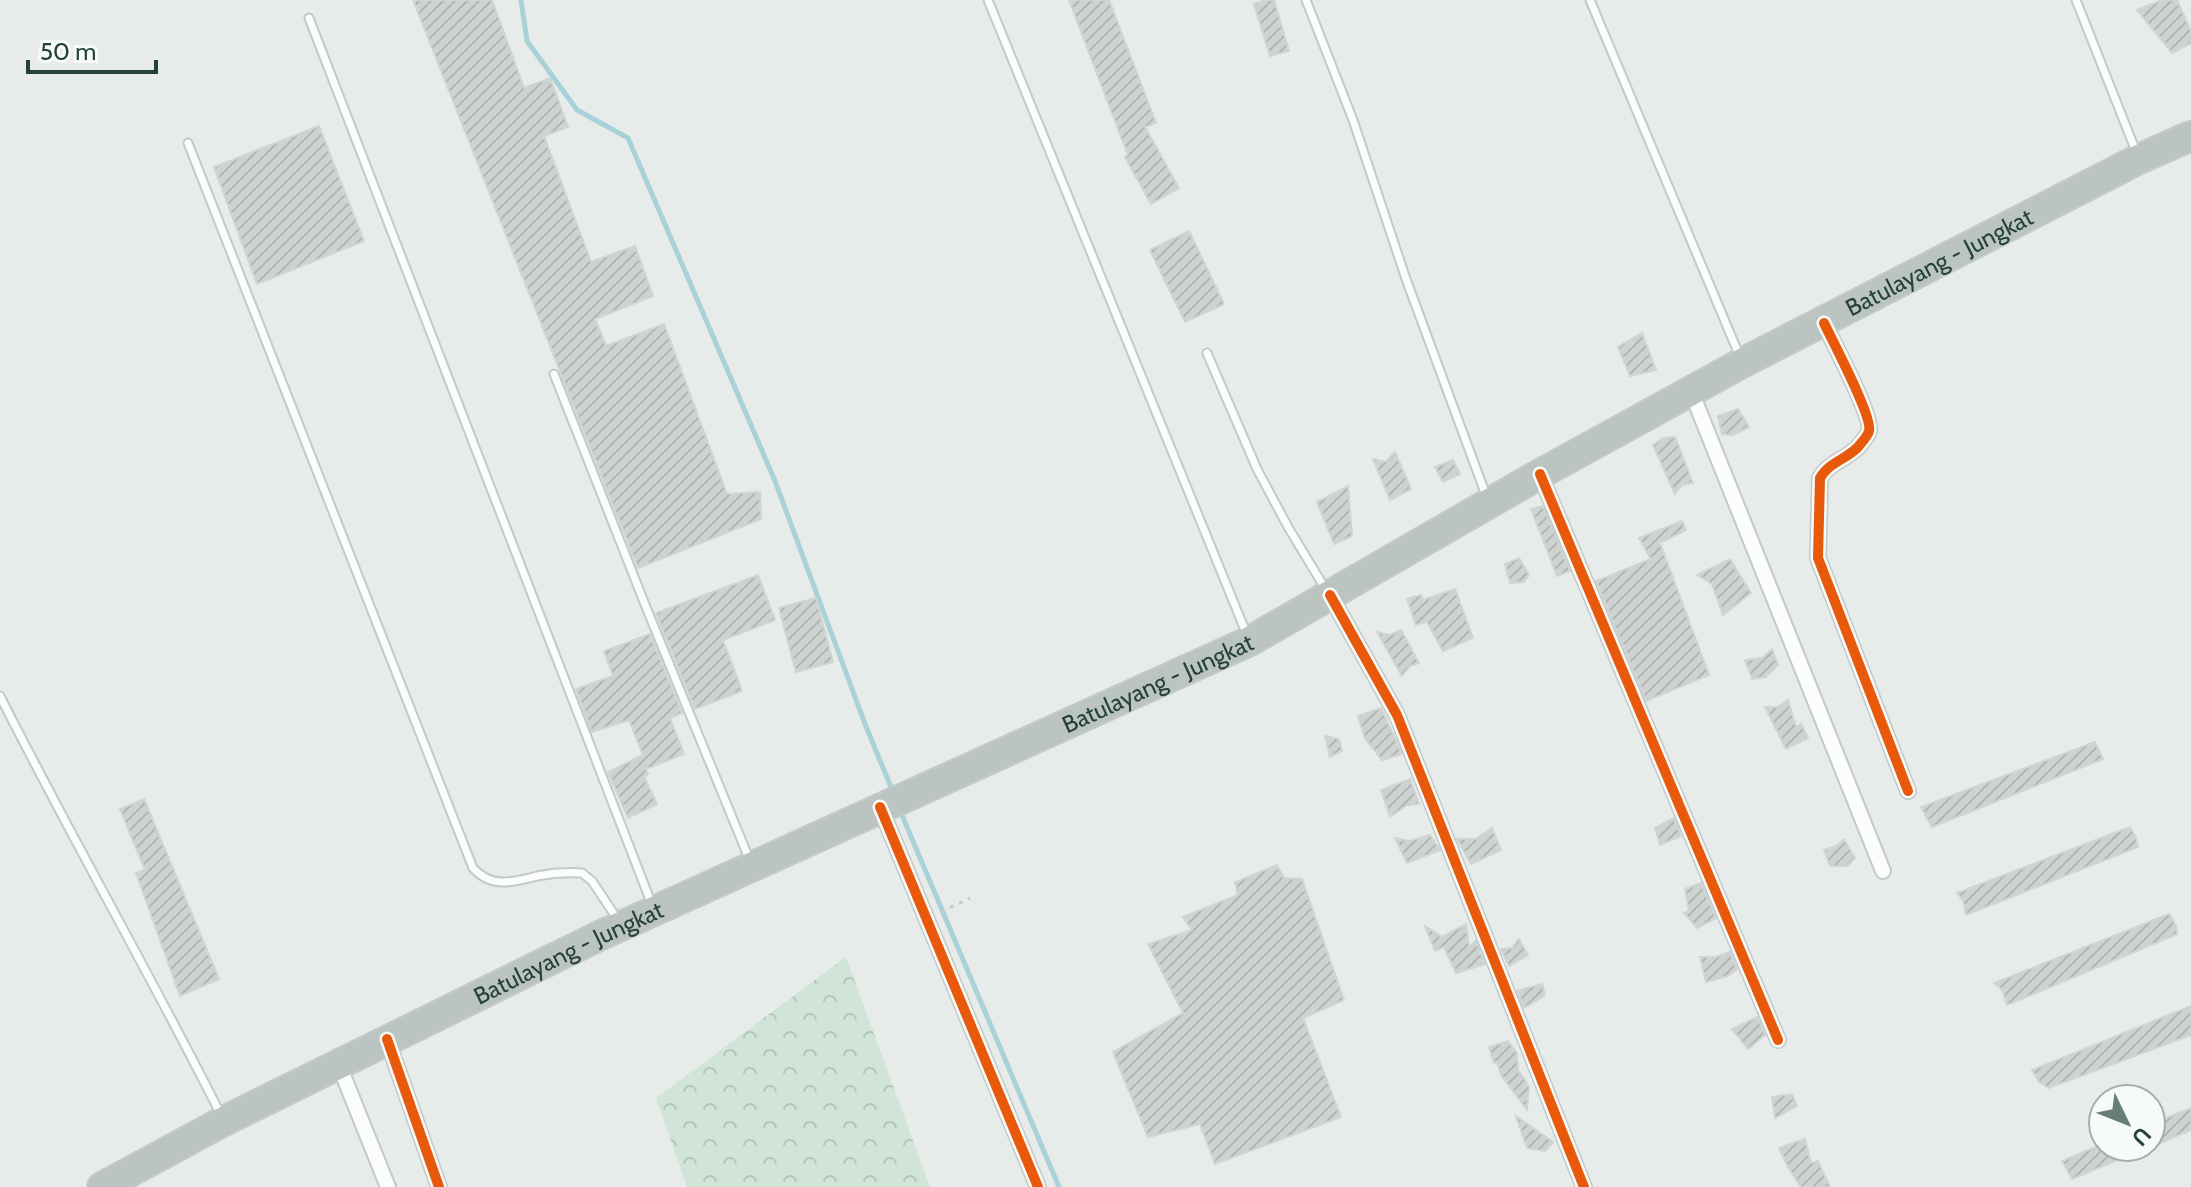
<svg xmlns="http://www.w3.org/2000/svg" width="2191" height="1187" font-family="Cabin,sans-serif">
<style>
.forest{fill:url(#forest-crowns)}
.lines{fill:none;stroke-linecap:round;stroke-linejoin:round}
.stream{stroke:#a8d1da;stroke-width:5}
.building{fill:url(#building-hatch);stroke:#d0d5d3;stroke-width:2}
.lane-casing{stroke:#c4c9c7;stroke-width:11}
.street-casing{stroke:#c4c9c7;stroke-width:18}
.highway-casing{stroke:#c2cbc9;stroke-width:32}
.path{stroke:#c2cbc9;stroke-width:3;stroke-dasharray:4 6;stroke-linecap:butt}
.lane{stroke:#fbfcfc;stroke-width:7}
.street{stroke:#fbfcfc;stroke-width:14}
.highway{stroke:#bcc4c2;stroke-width:28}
.cycleway-casing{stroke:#f6faf8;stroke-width:15}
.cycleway{stroke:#e8590c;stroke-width:10}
.labels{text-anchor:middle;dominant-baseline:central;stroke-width:7;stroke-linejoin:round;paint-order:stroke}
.street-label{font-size:24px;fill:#24413a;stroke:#f6faf8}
</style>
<defs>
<pattern id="forest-crowns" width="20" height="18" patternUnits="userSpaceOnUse" patternTransform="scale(2)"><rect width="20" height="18" fill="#d0e5d7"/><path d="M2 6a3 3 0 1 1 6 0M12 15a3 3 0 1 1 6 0" fill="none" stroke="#b2c6b9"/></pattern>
<pattern id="building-hatch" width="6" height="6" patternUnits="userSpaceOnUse" patternTransform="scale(2)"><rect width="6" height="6" fill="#ced3d1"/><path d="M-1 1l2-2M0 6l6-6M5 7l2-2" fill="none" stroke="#b1b6b4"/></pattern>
</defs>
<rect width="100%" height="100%" fill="#e7ecea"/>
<path class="forest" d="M 846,957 L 930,1187 L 687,1187 L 656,1098 Z"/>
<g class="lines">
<path class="stream" d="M 521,0 L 527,41 L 577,110 L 628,138 L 775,481 L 865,724 L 893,792
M 899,808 L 1059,1187"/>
</g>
<path class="building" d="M 413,0 L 492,0 L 524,88 L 550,78 L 568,127 L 544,136 L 591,262 L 635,246 L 653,296 L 595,319 L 606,346 L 664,324 L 727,494 L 760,492 L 761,519 L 638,568 Z
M 1069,0 L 1109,0 L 1156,123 L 1145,127 L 1179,188 L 1151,204 L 1125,157 L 1128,155 Z
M 1266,0 L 1274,0 L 1289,51 L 1270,56 L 1254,4 Z
M 2162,0 L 2177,0 L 2191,31 L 2191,43 L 2172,53 L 2137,10 Z
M 319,126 L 364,241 L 257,284 L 214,167 Z
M 1189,231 L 1224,304 L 1185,322 L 1150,250 Z
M 1642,333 L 1656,370 L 1630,376 L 1618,347 Z
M 1738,409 L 1749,427 L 1733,435 L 1722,434 L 1718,416 Z
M 1675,437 L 1693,483 L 1682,485 L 1675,494 L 1653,445 L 1663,438 Z
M 1395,452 L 1411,489 L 1390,500 L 1373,459 L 1386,462 Z
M 1453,460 L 1460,474 L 1443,482 L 1435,467 Z
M 1348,486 L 1352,536 L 1334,544 L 1317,502 Z
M 1543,506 L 1570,571 L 1557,576 L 1531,509 Z
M 1682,521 L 1686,530 L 1660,543 L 1709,675 L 1646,701 L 1596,581 L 1651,559 L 1639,538 Z
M 1519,558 L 1529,575 L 1524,582 L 1510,583 L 1505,564 Z
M 1730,559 L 1751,593 L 1723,615 L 1712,584 L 1697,575 Z
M 758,575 L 775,620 L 723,640 L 742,691 L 695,709 L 656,613 Z
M 1455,589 L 1473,638 L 1443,651 L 1427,622 L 1416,625 L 1407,599 L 1421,595 L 1423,600 Z
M 816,598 L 833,662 L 796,672 L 779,608 Z
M 1401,630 L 1419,663 L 1410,666 L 1402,676 L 1377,632 L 1390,635 Z
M 650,634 L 682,713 L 670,718 L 684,754 L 646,769 L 648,774 L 644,777 L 657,804 L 628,818 L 608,772 L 643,755 L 629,720 L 592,732 L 576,689 L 613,676 L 604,651 Z
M 1772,649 L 1778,665 L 1766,677 L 1752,679 L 1745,660 L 1762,658 Z
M 1788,700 L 1796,727 L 1801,724 L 1808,738 L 1786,749 L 1765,707 L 1778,707 Z
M 1381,708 L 1402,754 L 1382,760 L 1365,738 L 1358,716 Z
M 1325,736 L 1339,739 L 1342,751 L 1330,757 Z
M 2095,742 L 2103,759 L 1932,827 L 1921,807 Z
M 1410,779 L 1419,804 L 1407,805 L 1390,817 L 1381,790 Z
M 144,799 L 219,979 L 180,996 L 136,873 L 145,870 L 120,809 Z
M 1674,818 L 1681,836 L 1660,845 L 1655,828 Z
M 2130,827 L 2136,837 L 2138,847 L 1966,915 L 1963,900 L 1957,893 Z
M 1492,828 L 1501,850 L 1471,864 L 1457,839 L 1476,839 Z
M 1430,835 L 1440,850 L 1407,863 L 1395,838 L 1409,841 Z
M 1844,839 L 1855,858 L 1847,866 L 1830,866 L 1824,850 L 1837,846 Z
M 1277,865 L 1284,878 L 1302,879 L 1344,1000 L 1303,1018 L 1341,1117 L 1215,1164 L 1200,1124 L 1148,1137 L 1113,1052 L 1183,1013 L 1148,944 L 1192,930 L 1183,917 L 1238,895 L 1235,882 Z
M 1701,883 L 1716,918 L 1697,928 L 1684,913 L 1689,911 L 1685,889 Z
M 2169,914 L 2176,926 L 2177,934 L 2007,1005 L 2002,990 L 1994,983 Z
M 1466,924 L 1469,947 L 1476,941 L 1485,964 L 1456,973 L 1444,947 L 1435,951 L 1425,926 L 1442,937 Z
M 1519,939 L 1528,955 L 1509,966 L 1501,949 L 1512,948 Z
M 1730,952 L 1737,969 L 1728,976 L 1706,982 L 1700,957 L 1716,957 Z
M 1542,984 L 1545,995 L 1524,1008 L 1517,991 Z
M 2191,1006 L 2191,1035 L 2049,1088 L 2039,1082 L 2032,1070 Z
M 1757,1017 L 1765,1035 L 1748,1049 L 1732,1029 Z
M 1508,1041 L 1517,1053 L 1518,1070 L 1529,1086 L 1527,1110 L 1501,1075 L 1497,1062 L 1494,1063 L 1489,1047 Z
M 1792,1094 L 1797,1106 L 1775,1118 L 1772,1097 Z
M 2191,1108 L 2191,1130 L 2151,1147 L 2151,1124 Z
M 1516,1116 L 1553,1142 L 1545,1151 L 1527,1148 Z
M 1805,1139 L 1811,1163 L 1818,1161 L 1830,1187 L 1801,1187 L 1788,1167 L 1779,1148 Z
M 2103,1144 L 2103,1147 L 2149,1147 L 2072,1179 L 2062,1161 Z"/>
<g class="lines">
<defs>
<path id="lane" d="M 988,0 L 1247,635
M 1306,0 L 1353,120 L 1406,279 L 1487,498
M 1590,0 L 1740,357
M 2076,0 L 2137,154
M 309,18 L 652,905
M 188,143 L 473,868 C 492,889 513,882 537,876 C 552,873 567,872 582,873 L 592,881 L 618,920
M 1207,353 L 1257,469 L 1288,527 L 1326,590
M 554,374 L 646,607 L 750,861
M 0,696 C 71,837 150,974 221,1115"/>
<path id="street" d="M 1824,323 C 1832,340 1873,417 1869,431 C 1868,436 1861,443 1858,447 C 1847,459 1829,462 1820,478 L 1818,558 L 1908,791
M 1691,391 L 1883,871
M 1540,474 L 1778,1040
M 1330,595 L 1397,715 L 1584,1187
M 880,807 L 1038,1187
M 387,1039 L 439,1187
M 339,1065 L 388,1187"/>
<g id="highway">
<path id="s1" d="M 102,1187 L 224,1121 L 599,936 L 1250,641 L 1540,474 L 1742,363 L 2139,159 L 2191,136"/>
</g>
</defs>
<use href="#lane" class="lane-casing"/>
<use href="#street" class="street-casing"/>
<use href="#highway" class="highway-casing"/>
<path class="path" d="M 941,912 L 970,898"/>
<use href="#lane" class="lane"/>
<use href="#street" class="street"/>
<use href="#highway" class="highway"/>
<defs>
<path id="cycleway" d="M 1824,323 C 1832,340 1873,417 1869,431 C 1868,436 1861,443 1858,447 C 1847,459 1829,462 1820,478 L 1818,558 L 1908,791
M 1540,474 L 1778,1040
M 1330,595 L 1397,715 L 1584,1187
M 880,807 L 1038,1187
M 387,1039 L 439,1187"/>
</defs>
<use href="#cycleway" class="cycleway-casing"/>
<use href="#cycleway" class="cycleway"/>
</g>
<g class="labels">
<g class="street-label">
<text stroke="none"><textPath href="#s1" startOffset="2058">Batulayang - Jungkat</textPath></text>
<text stroke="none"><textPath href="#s1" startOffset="1170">Batulayang - Jungkat</textPath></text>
<text stroke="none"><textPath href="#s1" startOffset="522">Batulayang - Jungkat</textPath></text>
</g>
</g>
<g transform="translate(2127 1123) rotate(133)"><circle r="38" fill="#f6faf8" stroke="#a2b0ac" stroke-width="2"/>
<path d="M0-6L14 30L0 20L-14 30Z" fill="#687d78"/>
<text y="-12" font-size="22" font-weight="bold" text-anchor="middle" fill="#24413a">U</text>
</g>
<path d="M28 60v12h128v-12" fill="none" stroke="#24413a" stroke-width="4"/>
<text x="40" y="60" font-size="24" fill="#24413a" stroke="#f6faf8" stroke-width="6" paint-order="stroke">50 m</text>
</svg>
